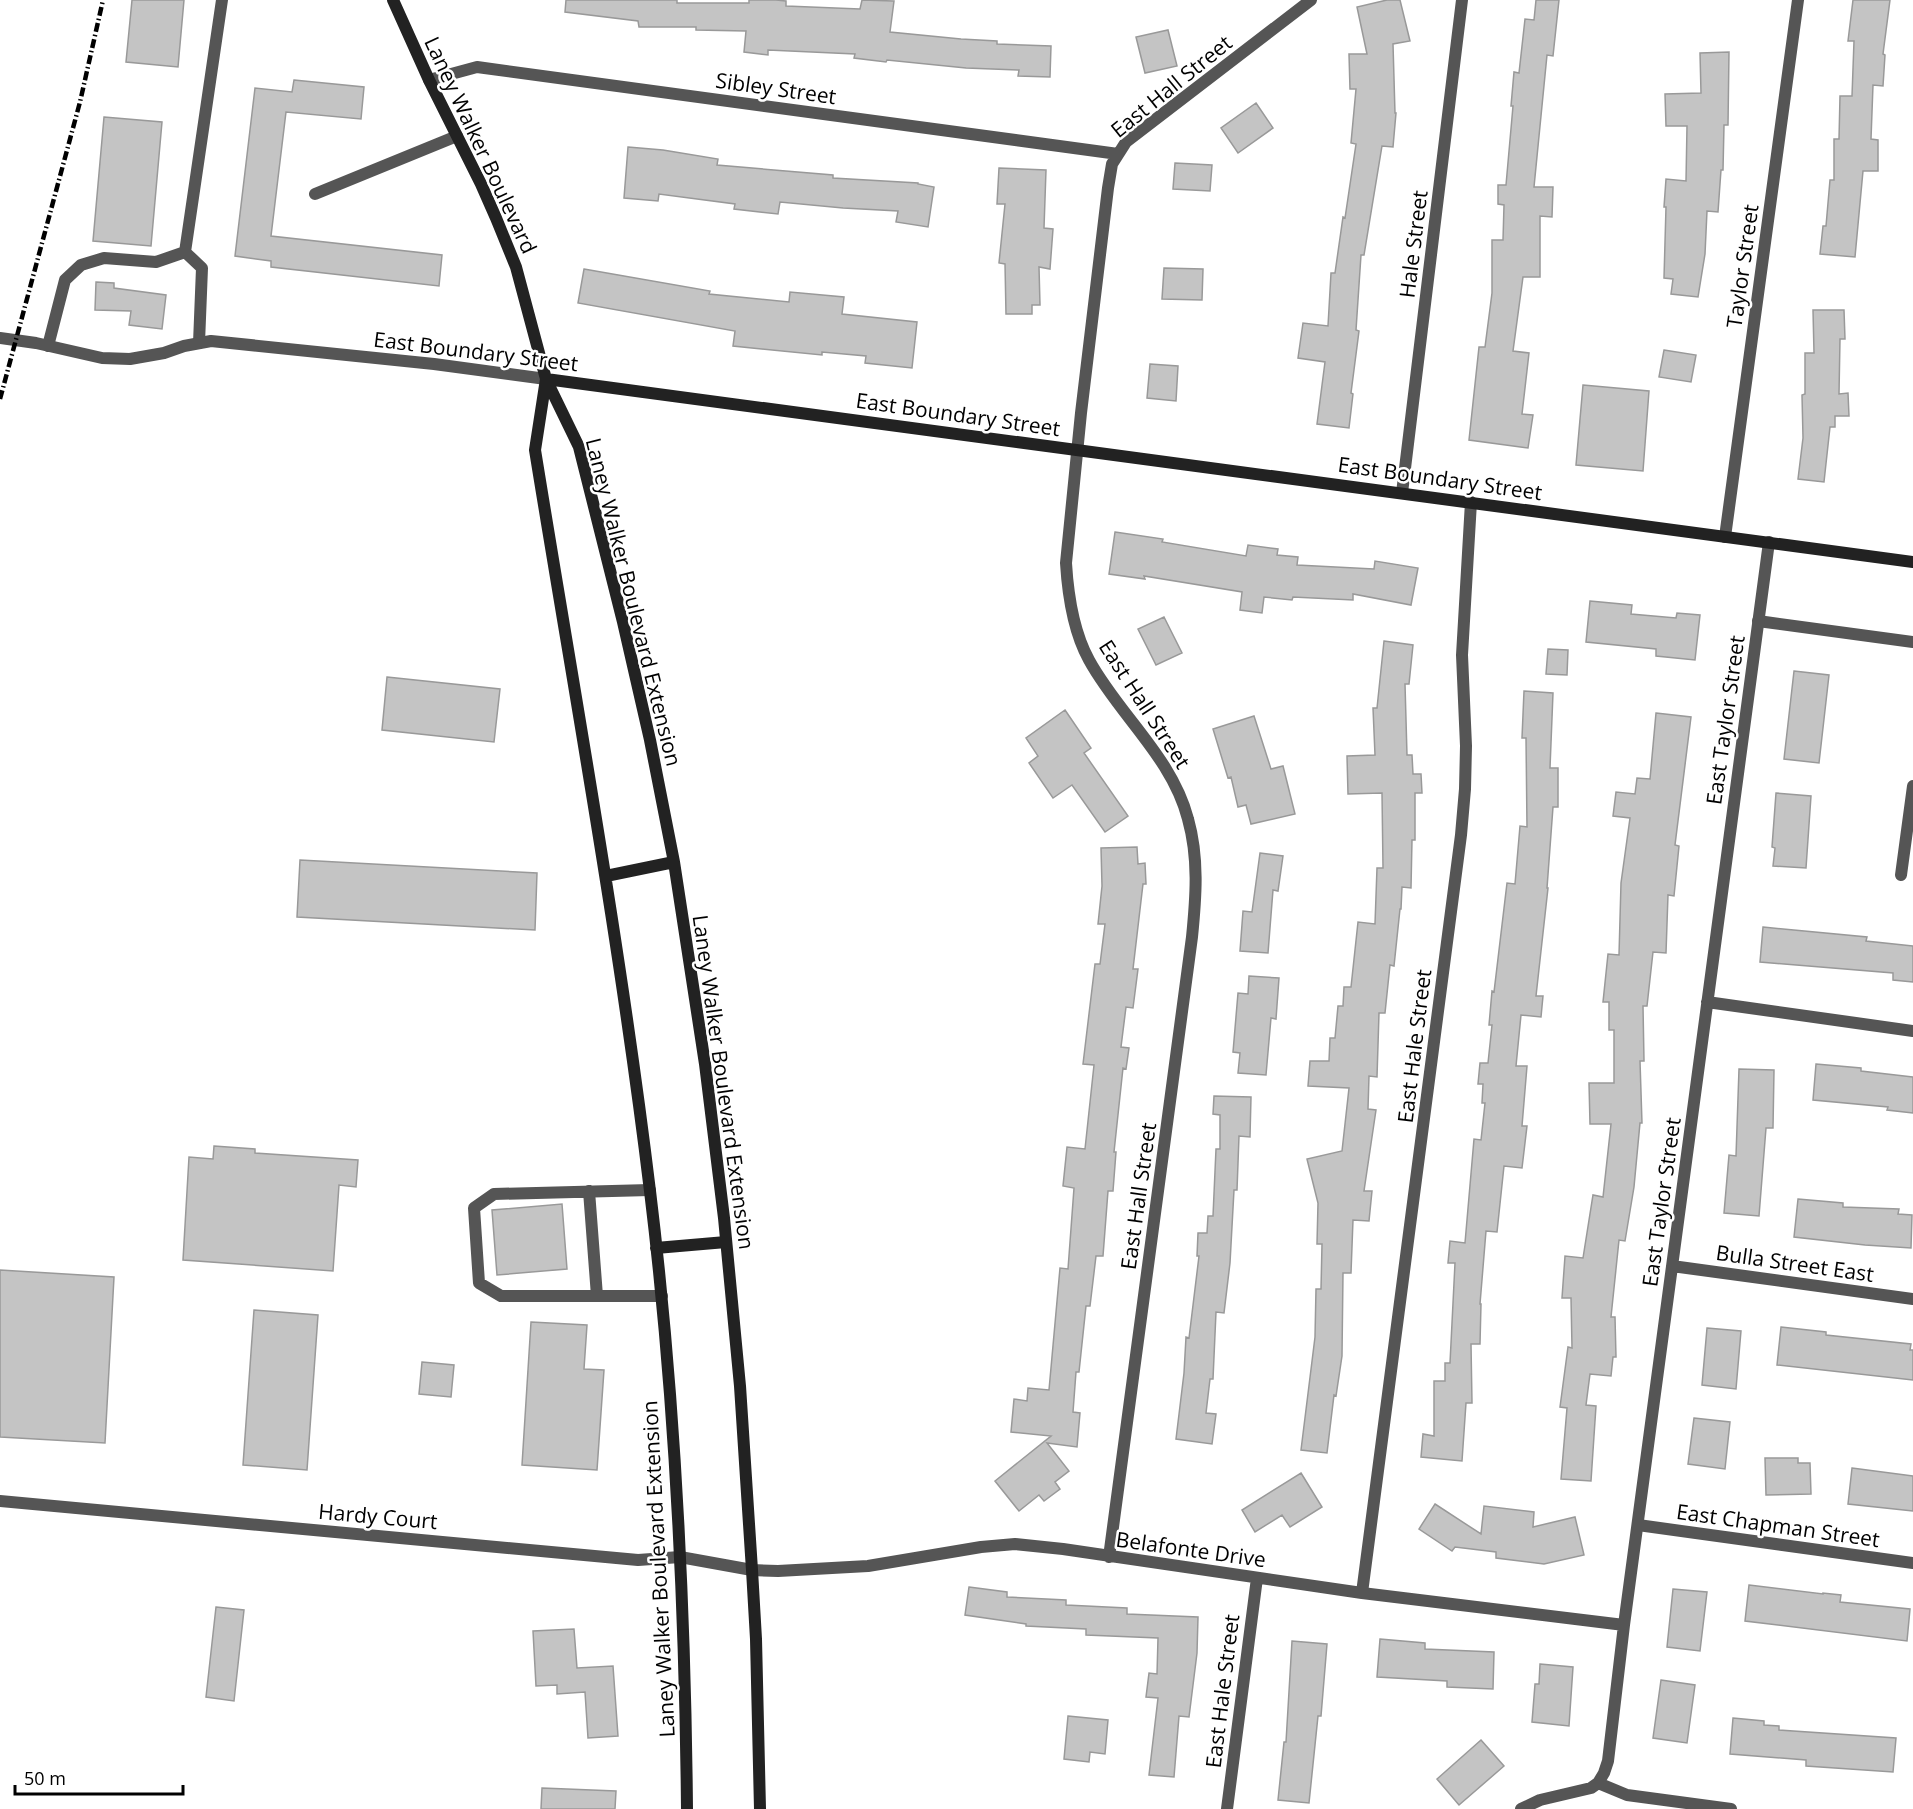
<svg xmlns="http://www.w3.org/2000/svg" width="1913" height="1809" font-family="'Open Sans',sans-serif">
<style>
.building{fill:#c4c4c4;stroke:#999;stroke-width:1.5}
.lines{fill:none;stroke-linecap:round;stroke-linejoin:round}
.lane{stroke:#555;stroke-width:12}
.street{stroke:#555;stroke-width:12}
.secondary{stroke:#222;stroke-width:12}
.rail{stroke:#000;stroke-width:4.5;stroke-dasharray:9 3 1.5 3;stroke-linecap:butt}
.labels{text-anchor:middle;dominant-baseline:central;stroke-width:5;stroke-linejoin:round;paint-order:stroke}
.street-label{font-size:21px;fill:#000;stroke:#fff}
</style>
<rect width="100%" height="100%" fill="#fff"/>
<path class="building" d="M 132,0 L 184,0 L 178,67 L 126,62 Z
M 566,0 L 677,0 L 677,3 L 749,3 L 749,0 L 776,0 L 786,1 L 786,6 L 860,9 L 862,0 L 894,1 L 890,32 L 961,39 L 997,41 L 997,44 L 1051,46 L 1050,77 L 1018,76 L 1019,70 L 966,68 L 887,60 L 886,62 L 854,58 L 855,54 L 768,50 L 768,55 L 744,52 L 746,31 L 696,30 L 696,27 L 639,27 L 638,21 L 565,12 Z
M 1387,0 L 1400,0 L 1410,41 L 1393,44 L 1395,113 L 1396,113 L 1393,147 L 1382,146 L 1364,255 L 1361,255 L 1356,330 L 1359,331 L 1351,393 L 1353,394 L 1349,428 L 1317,424 L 1325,362 L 1298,358 L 1303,323 L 1328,326 L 1331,273 L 1335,273 L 1343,217 L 1345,218 L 1356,144 L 1351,143 L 1356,89 L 1350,89 L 1349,54 L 1367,54 L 1357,7 Z
M 1536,0 L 1559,0 L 1553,56 L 1547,55 L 1534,187 L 1553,187 L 1552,217 L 1540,216 L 1540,277 L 1523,277 L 1513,351 L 1529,353 L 1522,414 L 1533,415 L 1528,448 L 1469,440 L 1479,347 L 1485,347 L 1492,293 L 1492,240 L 1503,240 L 1504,205 L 1498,204 L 1498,185 L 1506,185 L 1513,106 L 1511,106 L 1514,72 L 1519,73 L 1525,19 L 1534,20 Z
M 1853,0 L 1890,0 L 1883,54 L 1885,55 L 1883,86 L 1873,85 L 1871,139 L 1878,140 L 1878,171 L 1863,171 L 1855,257 L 1820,254 L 1823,226 L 1826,226 L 1830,180 L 1834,180 L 1834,139 L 1839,139 L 1840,96 L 1852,96 L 1854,41 L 1848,41 Z
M 1168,30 L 1177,66 L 1145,73 L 1136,37 Z
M 1729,52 L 1728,125 L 1724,125 L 1723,170 L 1721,170 L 1718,212 L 1707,211 L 1705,254 L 1698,297 L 1671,294 L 1673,279 L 1664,278 L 1666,207 L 1664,207 L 1666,179 L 1686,181 L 1687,126 L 1666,126 L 1665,94 L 1701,93 L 1700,53 Z
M 294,80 L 364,87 L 361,119 L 286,112 L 271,236 L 442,255 L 439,286 L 271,267 L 271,261 L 235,256 L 255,88 L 292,92 Z
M 1256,103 L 1273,128 L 1238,153 L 1221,128 Z
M 104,117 L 162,122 L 151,246 L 93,241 Z
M 628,147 L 663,150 L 718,159 L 717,165 L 833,175 L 833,178 L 918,183 L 918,184 L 934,187 L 928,227 L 896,222 L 898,211 L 843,208 L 780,202 L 778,214 L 734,209 L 735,204 L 659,194 L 658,201 L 624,198 Z
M 1175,163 L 1212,165 L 1210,191 L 1173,189 Z
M 999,168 L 1046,170 L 1044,228 L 1053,229 L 1050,269 L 1039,267 L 1040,305 L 1032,305 L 1032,314 L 1006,314 L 1005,264 L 999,263 L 1005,204 L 997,204 Z
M 1164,268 L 1203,269 L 1202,300 L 1162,299 Z
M 584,269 L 710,291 L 709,294 L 789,302 L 790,292 L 844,297 L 842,314 L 917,322 L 912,368 L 865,363 L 866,356 L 822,352 L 822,355 L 733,346 L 735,331 L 578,303 Z
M 96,282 L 114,283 L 114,288 L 166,295 L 162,329 L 129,325 L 131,311 L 95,310 Z
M 1813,310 L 1844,310 L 1845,339 L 1840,339 L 1839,394 L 1848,393 L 1849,416 L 1835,416 L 1835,427 L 1830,427 L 1824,482 L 1798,479 L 1803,438 L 1802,395 L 1805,394 L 1805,353 L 1814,353 Z
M 1664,350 L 1696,355 L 1691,382 L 1659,377 Z
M 1150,364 L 1178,366 L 1176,401 L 1147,398 Z
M 1583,385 L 1649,391 L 1643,471 L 1576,465 Z
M 1115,532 L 1163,539 L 1162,542 L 1246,556 L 1248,545 L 1278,549 L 1277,555 L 1298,557 L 1297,565 L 1374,569 L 1375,561 L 1418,568 L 1411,605 L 1353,594 L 1353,600 L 1293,597 L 1292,600 L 1264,597 L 1262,613 L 1240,610 L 1242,592 L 1144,576 L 1145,579 L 1109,574 Z
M 1590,601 L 1632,605 L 1631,614 L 1676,618 L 1677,613 L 1700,615 L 1695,660 L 1656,656 L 1656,649 L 1586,642 Z
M 1164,617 L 1182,653 L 1156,665 L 1138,629 Z
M 1384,641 L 1413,645 L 1409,684 L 1405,684 L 1407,755 L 1412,755 L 1413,774 L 1421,774 L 1422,793 L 1415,793 L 1415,840 L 1412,840 L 1411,888 L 1402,887 L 1401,909 L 1400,909 L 1394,966 L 1390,965 L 1385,1013 L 1379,1013 L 1377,1077 L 1369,1076 L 1368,1109 L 1376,1110 L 1364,1191 L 1372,1191 L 1369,1221 L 1353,1220 L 1351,1273 L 1343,1273 L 1342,1356 L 1336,1396 L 1334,1395 L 1327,1453 L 1301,1450 L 1315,1337 L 1316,1289 L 1321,1289 L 1322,1244 L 1317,1244 L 1318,1203 L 1307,1159 L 1342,1151 L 1349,1088 L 1308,1086 L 1310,1061 L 1329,1061 L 1330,1038 L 1335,1038 L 1338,1006 L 1343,1006 L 1344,987 L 1351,987 L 1358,922 L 1375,924 L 1377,868 L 1383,868 L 1382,793 L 1348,794 L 1347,756 L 1375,755 L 1373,708 L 1377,708 Z
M 1548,649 L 1568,650 L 1567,675 L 1546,674 Z
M 1794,671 L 1829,675 L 1819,763 L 1784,759 Z
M 387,677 L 500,689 L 494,742 L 382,730 Z
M 1524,691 L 1553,693 L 1550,768 L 1558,768 L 1558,807 L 1553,807 L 1547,888 L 1548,888 L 1536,996 L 1543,996 L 1541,1017 L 1521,1015 L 1516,1066 L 1527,1066 L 1522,1126 L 1527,1126 L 1522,1168 L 1504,1166 L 1497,1232 L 1486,1231 L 1480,1304 L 1481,1304 L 1480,1344 L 1471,1344 L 1472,1403 L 1466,1403 L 1462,1461 L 1421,1457 L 1423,1434 L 1434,1436 L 1434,1381 L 1445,1381 L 1445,1363 L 1450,1363 L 1455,1263 L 1448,1263 L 1450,1241 L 1465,1243 L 1474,1139 L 1481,1140 L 1485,1103 L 1482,1103 L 1483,1084 L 1478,1084 L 1480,1063 L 1488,1063 L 1492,1025 L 1489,1025 L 1492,991 L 1494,992 L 1507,883 L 1515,884 L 1520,826 L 1527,827 L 1526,738 L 1522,738 Z
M 1065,710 L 1091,748 L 1084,753 L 1128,816 L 1105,832 L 1072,785 L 1053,798 L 1029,763 L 1038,756 L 1026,738 Z
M 1656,713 L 1691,717 L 1675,845 L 1679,846 L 1674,896 L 1668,895 L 1666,953 L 1653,952 L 1647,1006 L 1643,1006 L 1644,1061 L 1640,1061 L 1642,1123 L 1640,1123 L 1634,1187 L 1625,1241 L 1619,1240 L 1611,1317 L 1615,1317 L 1616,1357 L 1613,1357 L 1611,1376 L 1590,1374 L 1586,1405 L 1596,1406 L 1591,1481 L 1561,1479 L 1567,1408 L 1560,1407 L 1568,1347 L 1572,1348 L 1571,1298 L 1562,1298 L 1565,1256 L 1583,1258 L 1593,1195 L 1603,1197 L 1611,1124 L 1590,1124 L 1589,1083 L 1614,1083 L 1614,1030 L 1609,1030 L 1609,1002 L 1603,1002 L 1608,954 L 1619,955 L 1621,883 L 1630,818 L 1613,816 L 1616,792 L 1635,794 L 1637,778 L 1650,779 Z
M 1254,716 L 1271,769 L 1283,766 L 1295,814 L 1251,824 L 1246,805 L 1238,807 L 1231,777 L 1228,778 L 1213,729 Z
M 1776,793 L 1811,796 L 1806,868 L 1773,866 L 1775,848 L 1772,847 Z
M 1137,847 L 1138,864 L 1145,863 L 1146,884 L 1143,884 L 1133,969 L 1138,969 L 1133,1008 L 1126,1007 L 1121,1047 L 1129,1048 L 1126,1069 L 1123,1068 L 1114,1152 L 1116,1152 L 1113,1191 L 1108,1191 L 1103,1256 L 1096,1256 L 1090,1306 L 1086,1306 L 1079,1372 L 1076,1372 L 1073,1412 L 1080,1413 L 1077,1447 L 1047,1443 L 1069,1471 L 1055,1482 L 1060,1489 L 1044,1501 L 1039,1495 L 1019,1511 L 995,1481 L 1051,1436 L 1011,1432 L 1014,1399 L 1027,1401 L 1028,1388 L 1049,1390 L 1060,1268 L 1068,1269 L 1074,1188 L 1063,1186 L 1067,1147 L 1085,1149 L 1094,1065 L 1083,1064 L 1095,964 L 1100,964 L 1105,924 L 1098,924 L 1102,886 L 1101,848 Z
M 1260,853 L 1283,856 L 1278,891 L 1273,890 L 1268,953 L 1240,951 L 1243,911 L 1252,912 Z
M 300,860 L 537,873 L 535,930 L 297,917 Z
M 1763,927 L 1867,937 L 1866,941 L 1913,946 L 1913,982 L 1893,980 L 1893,973 L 1760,962 Z
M 1249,976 L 1279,978 L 1276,1019 L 1271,1018 L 1266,1075 L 1238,1073 L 1240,1053 L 1233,1052 L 1238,993 L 1248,994 Z
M 1816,1064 L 1861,1068 L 1861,1071 L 1913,1077 L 1913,1113 L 1887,1110 L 1888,1107 L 1813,1100 Z
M 1739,1069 L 1774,1070 L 1773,1128 L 1766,1128 L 1759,1216 L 1724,1213 L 1729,1155 L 1736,1156 Z
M 1214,1096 L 1251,1097 L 1250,1137 L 1239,1136 L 1237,1190 L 1234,1190 L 1230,1263 L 1224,1313 L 1216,1312 L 1213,1379 L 1210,1379 L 1206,1413 L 1216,1414 L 1212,1444 L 1176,1439 L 1184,1373 L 1186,1337 L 1189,1338 L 1199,1256 L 1197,1256 L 1198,1233 L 1207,1233 L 1208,1216 L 1213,1216 L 1216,1149 L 1220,1149 L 1220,1115 L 1213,1114 Z
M 214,1146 L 255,1149 L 255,1153 L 358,1160 L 356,1187 L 339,1185 L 333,1271 L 183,1260 L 189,1157 L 213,1159 Z
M 1798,1199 L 1843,1203 L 1843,1207 L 1899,1209 L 1898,1214 L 1912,1215 L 1911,1248 L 1865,1245 L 1794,1237 Z
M 562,1204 L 567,1269 L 497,1275 L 492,1210 Z
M 0,1270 L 114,1277 L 105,1443 L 0,1437 Z
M 254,1310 L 318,1315 L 307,1470 L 243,1465 Z
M 531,1322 L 587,1325 L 584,1369 L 604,1370 L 597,1470 L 522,1465 Z
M 1781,1327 L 1826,1332 L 1826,1335 L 1911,1344 L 1910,1350 L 1913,1350 L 1913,1380 L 1777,1365 Z
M 1707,1328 L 1741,1331 L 1736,1389 L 1702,1385 Z
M 422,1362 L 454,1365 L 451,1397 L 419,1394 Z
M 1694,1418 L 1730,1422 L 1725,1469 L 1688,1464 Z
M 1765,1458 L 1798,1458 L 1798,1463 L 1810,1463 L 1811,1494 L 1766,1495 Z
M 1852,1468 L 1913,1476 L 1913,1511 L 1848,1504 Z
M 1301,1473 L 1322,1507 L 1290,1527 L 1282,1515 L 1255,1532 L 1242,1510 Z
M 1435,1504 L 1481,1534 L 1484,1506 L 1534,1512 L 1533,1527 L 1575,1517 L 1584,1555 L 1544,1564 L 1496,1558 L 1496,1552 L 1455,1547 L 1452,1551 L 1419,1529 Z
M 1749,1585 L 1823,1594 L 1823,1593 L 1841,1595 L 1840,1602 L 1910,1609 L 1907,1641 L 1745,1621 Z
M 969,1587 L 1007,1592 L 1007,1597 L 1066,1600 L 1066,1605 L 1127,1608 L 1127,1614 L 1198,1617 L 1197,1653 L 1189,1717 L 1179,1716 L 1174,1777 L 1149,1775 L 1158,1698 L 1146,1697 L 1149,1673 L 1157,1674 L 1158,1638 L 1086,1635 L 1086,1629 L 1026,1626 L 1026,1624 L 965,1615 Z
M 1673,1589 L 1707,1592 L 1700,1651 L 1667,1647 Z
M 216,1607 L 244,1610 L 234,1701 L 206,1697 Z
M 574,1629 L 577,1668 L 613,1666 L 618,1736 L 588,1738 L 585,1692 L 557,1694 L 557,1685 L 536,1686 L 533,1631 Z
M 1380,1639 L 1425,1643 L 1425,1649 L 1494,1652 L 1493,1689 L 1447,1687 L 1447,1681 L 1377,1677 Z
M 1292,1641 L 1327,1644 L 1321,1716 L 1318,1716 L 1309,1803 L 1278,1800 L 1284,1742 L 1286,1742 Z
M 1540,1664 L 1573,1667 L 1569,1726 L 1532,1722 L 1535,1684 L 1539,1684 Z
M 1661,1680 L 1695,1685 L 1687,1743 L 1653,1738 Z
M 1068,1716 L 1108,1720 L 1105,1754 L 1090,1752 L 1089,1762 L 1064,1759 Z
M 1733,1718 L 1764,1721 L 1764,1725 L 1779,1726 L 1779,1730 L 1896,1738 L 1893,1772 L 1806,1766 L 1806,1760 L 1730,1754 Z
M 1481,1740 L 1504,1766 L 1459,1805 L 1437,1779 Z
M 542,1788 L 616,1791 L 615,1809 L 541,1809 Z"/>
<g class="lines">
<path class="lane" d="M 315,194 L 457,136
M 199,343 L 202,268 L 185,252 L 222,0
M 48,346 L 65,280 L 81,265 L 104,258 L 156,262 L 185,252
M 1758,621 L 1913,642
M 1901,875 L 1913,786
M 650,1190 L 494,1194 L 474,1208 L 479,1283 L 501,1296 L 662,1296
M 589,1191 L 597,1296"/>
<path class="street" d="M 429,80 L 477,67 L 1118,154
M 0,338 L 36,343 L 102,358 L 130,359 L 164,353 L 184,346 L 211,341 L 434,364 L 546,379
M 1402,493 L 1462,0
M 1725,537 L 1798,0
M 1707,1002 L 1913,1031
M 1672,1266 L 1913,1299
M 0,1501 L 638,1560 L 680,1557 L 752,1570 L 778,1571 L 868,1566 L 981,1547 L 1015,1544 L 1063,1549 L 1362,1593 L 1624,1625
M 1638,1525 L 1913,1563
M 1109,1557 L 1192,937 C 1196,897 1199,858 1188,819 C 1172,757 1119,715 1089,660 C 1073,631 1068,596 1066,563 L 1081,413 L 1108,188 L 1112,164 L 1126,142 L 1311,0
M 1362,1593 L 1461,835 L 1465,789 L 1466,746 L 1462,655 L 1471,502
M 1598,1783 L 1627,1795 L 1731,1809
M 1227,1809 L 1257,1578
M 1521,1809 L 1540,1800 L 1591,1788 L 1598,1783 L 1604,1773 L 1608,1761 L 1624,1625 L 1769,542"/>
<path class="secondary" d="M 393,0 L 429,80 L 481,184 L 496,218 L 516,267 L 546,379 L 579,447 L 623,622 L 650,740 L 674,862 L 705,1064 L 724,1218 L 740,1386 L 752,1570 L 756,1639 L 760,1809
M 546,379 L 535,450 C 575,697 620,943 650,1191 C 675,1396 685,1603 687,1809
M 546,379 L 1913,562
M 606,876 L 674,862
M 656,1248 L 726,1242"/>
<path class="rail" d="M 0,399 L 80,102 L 103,0"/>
</g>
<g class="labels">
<g class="street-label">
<text transform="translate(1171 86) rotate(-39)">East Hall Street</text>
<text transform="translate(776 88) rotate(8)">Sibley Street</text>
<text transform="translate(481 145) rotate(65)">Laney Walker Boulevard</text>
<text transform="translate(1413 244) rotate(-83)">Hale Street</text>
<text transform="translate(1742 266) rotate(-82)">Taylor Street</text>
<text transform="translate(476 351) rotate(7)">East Boundary Street</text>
<text transform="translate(958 414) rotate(8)">East Boundary Street</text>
<text transform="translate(1440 478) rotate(8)">East Boundary Street</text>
<text transform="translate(634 602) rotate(76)">Laney Walker Boulevard Extension</text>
<text transform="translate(1145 704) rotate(57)">East Hall Street</text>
<text transform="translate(1725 720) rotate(-82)">East Taylor Street</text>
<text transform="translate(1414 1046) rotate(-83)">East Hale Street</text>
<text transform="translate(724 1082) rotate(82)">Laney Walker Boulevard Extension</text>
<text transform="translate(1138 1196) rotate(-82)">East Hall Street</text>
<text transform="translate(1661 1202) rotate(-82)">East Taylor Street</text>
<text transform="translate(1795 1263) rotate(8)">Bulla Street East</text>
<text transform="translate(378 1516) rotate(5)">Hardy Court</text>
<text transform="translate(1778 1525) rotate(8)">East Chapman Street</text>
<text transform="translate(1191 1549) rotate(8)">Belafonte Drive</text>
<text transform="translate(658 1569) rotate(-93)">Laney Walker Boulevard Extension</text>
<text transform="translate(1222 1691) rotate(-83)">East Hale Street</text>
</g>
</g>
<path d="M15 1785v9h168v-9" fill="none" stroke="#000000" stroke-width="3"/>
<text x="24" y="1785" font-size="18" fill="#000000" stroke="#ffffff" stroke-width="4.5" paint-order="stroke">50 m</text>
</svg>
